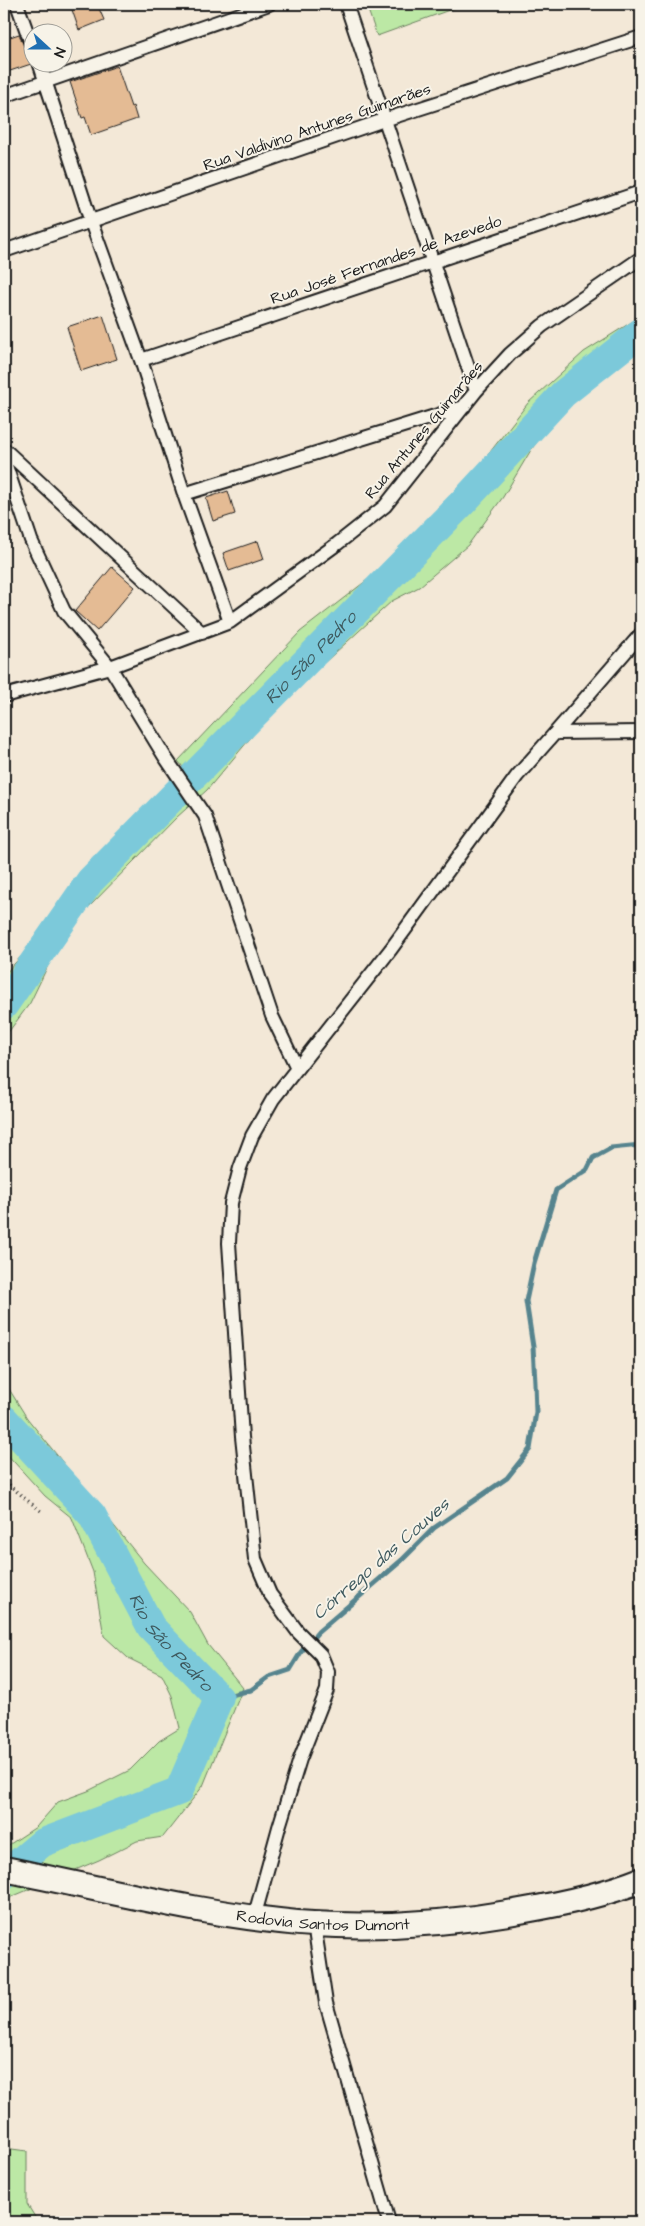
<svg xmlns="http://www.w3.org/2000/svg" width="645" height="2226" font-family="'Architects Daughter',sans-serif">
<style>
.green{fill:#bce8a5;stroke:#6c8260}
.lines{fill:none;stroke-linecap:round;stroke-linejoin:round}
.stream{stroke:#56848e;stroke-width:5}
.river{stroke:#7cc9da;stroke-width:29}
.building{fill:#e4bb94;stroke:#1c1c1c}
.street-casing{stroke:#1c1c1c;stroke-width:16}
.highway-casing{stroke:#1c1c1c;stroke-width:28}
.path{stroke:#1c1c1c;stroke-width:3;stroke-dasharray:1 4;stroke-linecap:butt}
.street{stroke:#f7f3e8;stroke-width:12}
.highway{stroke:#f7f3e8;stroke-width:24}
.labels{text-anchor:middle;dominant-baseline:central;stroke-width:4;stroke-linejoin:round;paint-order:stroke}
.street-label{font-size:16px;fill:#1c1c1c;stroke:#f7f3e8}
.water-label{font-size:18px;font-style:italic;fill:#3e595e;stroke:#f7f3e8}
</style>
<rect width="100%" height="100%" fill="#f3e8d7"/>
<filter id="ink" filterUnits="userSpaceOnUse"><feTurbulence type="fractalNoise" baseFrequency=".02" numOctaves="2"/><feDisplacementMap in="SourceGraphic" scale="10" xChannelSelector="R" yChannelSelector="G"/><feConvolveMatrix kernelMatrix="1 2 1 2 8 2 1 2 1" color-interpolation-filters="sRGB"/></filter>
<g filter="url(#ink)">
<path class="green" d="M 366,4 L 466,4 L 377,36 Z
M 641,316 L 641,348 L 617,368 L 578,387 L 531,450 L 503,497 L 468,545 L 419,587 L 392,601 L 279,704 L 207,790 L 176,818 L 88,908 L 55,951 L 30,1003 L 4,1038 L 4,975 L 90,881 L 192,778 L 178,761 L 300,632 L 416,542 L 480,465 L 528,403 L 584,352 Z
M 4,1381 L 27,1418 L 144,1563 L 190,1612 L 208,1645 L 243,1688 L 203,1786 L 163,1837 L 137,1841 L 99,1860 L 4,1900 L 4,1848 L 36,1827 L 58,1802 L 88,1791 L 130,1770 L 159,1741 L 180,1728 L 172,1696 L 162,1675 L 128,1658 L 104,1636 L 93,1572 L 72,1518 L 45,1496 L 4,1451 Z
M 4,2148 L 27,2151 L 27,2204 L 38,2222 L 4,2222 Z"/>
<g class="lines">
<path class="stream" d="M 219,1698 L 251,1690 L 269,1677 L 290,1670 L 301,1652 L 318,1632 L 402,1560 L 434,1528 L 507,1478 L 530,1449 L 536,1412 L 535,1383 L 533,1347 L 526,1301 L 534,1263 L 556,1190 L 587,1170 L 593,1158 L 611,1148 L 641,1145"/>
<g class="river">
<path id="s1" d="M 4,1005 L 90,881 L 465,500 L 563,394 L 641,332"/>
<path id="s2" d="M 4,1419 L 92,1515 L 151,1627 L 219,1698 L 179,1791 L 42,1843 L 4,1875"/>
</g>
</g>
<path class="building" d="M 70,4 L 97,4 L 104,20 L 79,30 Z
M 19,34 L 31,64 L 4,73 L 4,39 Z
M 117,66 L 131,107 L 133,106 L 137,119 L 91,135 L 85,117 L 82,118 L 70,82 Z
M 103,315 L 117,359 L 81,371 L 67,327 Z
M 228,491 L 235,514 L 213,521 L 206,498 Z
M 258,541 L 264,559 L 229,571 L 223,553 Z
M 112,567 L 135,587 L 97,631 L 75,611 Z"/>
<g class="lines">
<defs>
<path id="street" d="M 17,4 L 32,46
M 346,4 L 476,391
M 39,62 L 91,222 L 141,360 L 184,494 L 230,622
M 4,96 L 269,4
M 4,251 L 384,120 L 641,37
M 141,360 L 641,192
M 4,449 L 202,633
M 4,460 L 31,540 L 64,611 L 110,667 L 165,757 L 205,816 L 272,1016 L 297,1068
M 184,494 L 464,407
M 4,696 L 110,667 L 230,622 L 337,544 L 385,506 L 476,391 L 510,354 L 542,326 L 641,258
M 555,733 L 641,634
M 254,1918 L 279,1827 L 300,1759 L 327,1690 L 328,1672 L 321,1655 L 298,1632 L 270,1594 L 255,1559 L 242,1437 L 229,1243 L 231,1203 L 240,1168 L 252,1136 L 273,1099 L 391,949 L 517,776 L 555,733 L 641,732
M 314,1924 L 326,2003 L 389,2222"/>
<g id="highway">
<path id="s3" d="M 4,1869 C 104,1889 211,1917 313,1924 C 382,1928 453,1923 520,1911 C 561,1904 604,1895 641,1880"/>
</g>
</defs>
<use href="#street" class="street-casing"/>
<use href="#highway" class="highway-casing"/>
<path class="path" d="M 4,1476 L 11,1487 L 41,1511"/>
<use href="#street" class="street"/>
<use href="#highway" class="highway"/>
</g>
</g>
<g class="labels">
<g class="street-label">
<text transform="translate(317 127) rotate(-19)">Rua Valdivino Antunes Guimarães</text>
<text transform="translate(386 260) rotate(-19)">Rua José Fernandes de Azevedo</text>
<text transform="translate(424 430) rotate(-50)">Rua Antunes Guimarães</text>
<text stroke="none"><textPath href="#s3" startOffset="324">Rodovia Santos Dumont</textPath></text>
</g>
<g class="water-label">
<text stroke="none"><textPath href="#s1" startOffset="465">Rio São Pedro</textPath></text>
<text transform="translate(381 1559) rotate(-41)">Córrego das Couves</text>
<text stroke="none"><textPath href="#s2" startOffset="281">Rio São Pedro</textPath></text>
</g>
</g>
<rect width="645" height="2226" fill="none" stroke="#f7f3e8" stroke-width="20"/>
<rect x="10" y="10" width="625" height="2206" fill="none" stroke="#1c1c1c" stroke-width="2" filter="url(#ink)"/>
<g transform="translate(48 48) rotate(111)"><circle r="24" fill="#f7f3e8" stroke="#9f9d96"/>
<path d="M0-4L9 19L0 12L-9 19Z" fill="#1f6fb2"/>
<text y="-8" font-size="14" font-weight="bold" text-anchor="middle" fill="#1c1c1c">N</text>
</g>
</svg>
